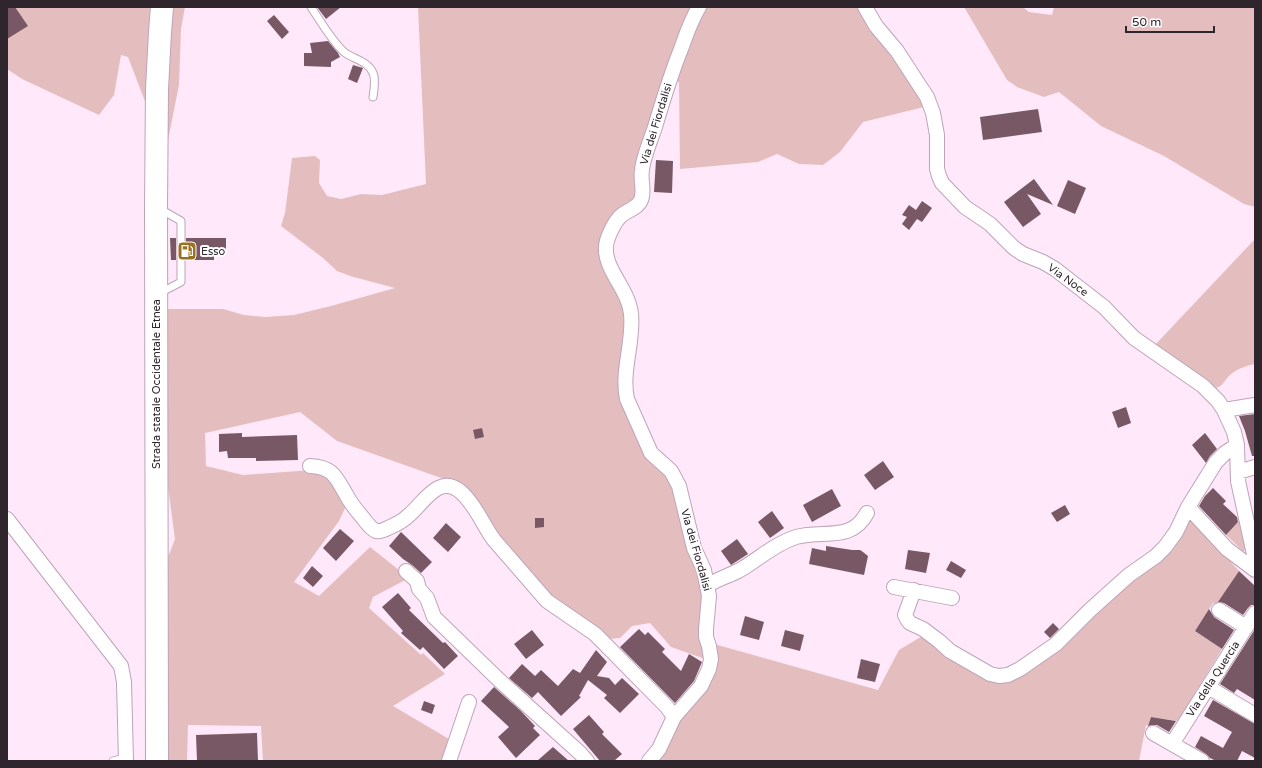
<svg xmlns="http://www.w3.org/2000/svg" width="1262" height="768" font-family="'Varela Round',sans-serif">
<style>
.green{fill:#e4bebf}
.building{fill:#785864}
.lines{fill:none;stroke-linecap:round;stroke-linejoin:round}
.service-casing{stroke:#bea4b8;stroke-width:9}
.minor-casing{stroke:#bea4b8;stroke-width:16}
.primary-casing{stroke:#bea4b8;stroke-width:24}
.service{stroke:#fff;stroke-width:7}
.minor{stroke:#fff;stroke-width:14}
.primary{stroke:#fff;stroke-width:22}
.labels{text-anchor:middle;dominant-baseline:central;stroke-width:4;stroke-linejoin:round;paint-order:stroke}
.street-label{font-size:11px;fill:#2f252d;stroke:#fff}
.poi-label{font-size:11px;fill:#2f252d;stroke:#fff;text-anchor:start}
</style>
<rect width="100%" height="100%" fill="#fee8fa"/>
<path class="green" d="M 7,7 L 150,7 L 146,104 L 128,57 L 121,55 L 114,95 L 99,115 L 22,79 L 7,69 Z
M 168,7 L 185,7 L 181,29 L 179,85 L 166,150 Z
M 418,7 L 694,7 L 636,198 L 602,242 L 627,308 L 621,380 L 668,474 L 703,587 L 708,660 L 671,647 L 650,623 L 632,626 L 620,638 L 608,639 L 548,598 L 458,484 L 337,441 L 300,412 L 205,433 L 206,466 L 243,475 L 312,470 L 328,477 L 346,506 L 339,521 L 294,582 L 319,596 L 370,547 L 409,578 L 373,597 L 369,608 L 421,655 L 423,653 L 445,674 L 393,706 L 449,739 L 441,761 L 263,761 L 261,726 L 188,725 L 187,761 L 163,761 L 164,568 L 175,539 L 164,457 L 167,309 L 223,309 L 244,315 L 265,317 L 294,315 L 331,306 L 395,288 L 350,276 L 337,271 L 323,258 L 281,226 L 285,213 L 292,158 L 315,156 L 320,160 L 319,183 L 327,196 L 341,199 L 361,194 L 382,195 L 426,184 Z
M 704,7 L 862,7 L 897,57 L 924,107 L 863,122 L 840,152 L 823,165 L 799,164 L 777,154 L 758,162 L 680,169 L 679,82 L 673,81 Z
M 964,7 L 1023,7 L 1029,12 L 1052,15 L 1054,7 L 1255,7 L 1255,207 L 1244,204 L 1164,156 L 1101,126 L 1059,92 L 1044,97 L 1017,87 L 1007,80 Z
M 1255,239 L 1255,364 C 1246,366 1235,369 1228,377 C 1224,381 1223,386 1216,388 L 1154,346 Z
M 1189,516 L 1239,571 L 1217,605 L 1213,603 L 1195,631 L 1222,649 L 1178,721 L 1151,717 L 1148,726 L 1146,725 L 1139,761 L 657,761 L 664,752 L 714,644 L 878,690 L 899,650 L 924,635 C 935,644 983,682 993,682 C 1003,683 1012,678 1020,675 Z
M 1240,520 L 1247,550 L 1243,551 L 1226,535 Z"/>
<path class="building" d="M 7,7 L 15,7 L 28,26 L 7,39 Z
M 317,7 L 341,7 L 326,19 Z
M 274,15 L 289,32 L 282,39 L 267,21 Z
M 328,41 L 338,53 L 340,57 L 331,62 L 331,67 L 304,66 L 304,53 L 312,53 L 310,43 Z
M 353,65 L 363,68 L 357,83 L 348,79 Z
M 1038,109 L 1042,132 L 983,140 L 980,117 Z
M 656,160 L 673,161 L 672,193 L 654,192 Z
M 1034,179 L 1053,205 L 1027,194 L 1041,214 L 1023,227 L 1004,202 Z
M 1068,180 L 1086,188 L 1075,214 L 1057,206 Z
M 922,201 L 932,208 L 922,222 L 917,219 L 909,230 L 902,224 L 907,217 L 902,215 L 909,205 L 916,210 Z
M 170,238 L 176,238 L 176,260 L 171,260 Z
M 186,238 L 226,238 L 226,251 L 214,251 L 214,260 L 186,260 Z
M 1126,407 L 1131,423 L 1118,428 L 1112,412 Z
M 1255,414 L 1255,456 L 1252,456 L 1245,431 L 1239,416 Z
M 482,428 L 484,437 L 475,439 L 473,430 Z
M 242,433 L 242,437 L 297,435 L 298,460 L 256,461 L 256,458 L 228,458 L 227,451 L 219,452 L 219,434 Z
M 1205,433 L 1217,449 L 1210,456 L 1206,463 L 1192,445 Z
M 883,461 L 894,477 L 875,490 L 864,475 Z
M 1213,488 L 1226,501 L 1223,504 L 1237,517 L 1238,522 L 1226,535 L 1199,506 L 1205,496 Z
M 832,489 L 841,506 L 812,522 L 803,505 Z
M 1065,505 L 1070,514 L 1057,522 L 1051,513 Z
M 772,511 L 784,528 L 770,538 L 758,522 Z
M 535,518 L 544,518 L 544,527 L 535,528 Z
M 446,523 L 461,537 L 448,552 L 433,538 Z
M 340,529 L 354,541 L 336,561 L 323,548 Z
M 401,532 L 432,562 L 421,573 L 412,565 L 403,559 L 389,546 Z
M 737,539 L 748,554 L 731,565 L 721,551 Z
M 826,546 L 852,550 L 860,550 L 863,552 L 868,556 L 864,575 L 809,564 L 812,548 L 826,551 Z
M 908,550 L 930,553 L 926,573 L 905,569 Z
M 951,561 L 966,570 L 961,578 L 946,570 Z
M 312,566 L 323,576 L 313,587 L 303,578 Z
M 1239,571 L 1255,586 L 1255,605 L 1251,605 L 1248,608 L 1243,615 L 1224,603 L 1218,602 Z
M 398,593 L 411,608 L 409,610 L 443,643 L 445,642 L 458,656 L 444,669 L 423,647 L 420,650 L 401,633 L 403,631 L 382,607 Z
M 1209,609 L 1214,617 L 1234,630 L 1222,649 L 1195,631 Z
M 745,616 L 764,622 L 759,640 L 740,635 Z
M 1053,623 L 1059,629 L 1050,638 L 1044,632 Z
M 639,629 L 645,635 L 648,632 L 665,649 L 662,652 L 681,671 L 689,654 L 702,662 L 694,681 L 675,703 L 620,647 Z
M 1255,629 L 1255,700 L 1237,689 L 1234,693 L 1220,684 Z
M 532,630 L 544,645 L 526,659 L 514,644 Z
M 785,630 L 804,635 L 800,651 L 781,646 Z
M 596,650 L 607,662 L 597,676 L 609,678 L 615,685 L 622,678 L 639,694 L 620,713 L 604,698 L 607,695 L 588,680 L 579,696 L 581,697 L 561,716 L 538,692 L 532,698 L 509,678 L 522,664 L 535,676 L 541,670 L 558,686 L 573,669 L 580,673 Z
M 861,659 L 880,664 L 875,682 L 857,678 Z
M 494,687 L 520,710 L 535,726 L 533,728 L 540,735 L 516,758 L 498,737 L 509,727 L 481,701 Z
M 1213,700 L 1255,724 L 1255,758 L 1242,751 L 1237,761 L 1216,761 L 1210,758 L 1206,754 L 1195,747 L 1201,736 L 1223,748 L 1232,732 L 1204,716 Z
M 424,701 L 435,705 L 432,714 L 421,710 Z
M 589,715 L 604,732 L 602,734 L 622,754 L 614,761 L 600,761 L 573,729 Z
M 1151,717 L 1176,721 L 1169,732 L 1157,725 L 1153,725 L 1148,726 Z
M 257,733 L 258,761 L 197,761 L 196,735 Z
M 553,747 L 569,761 L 537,761 Z"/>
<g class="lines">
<defs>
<path id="service" d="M 311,7 C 321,22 331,40 344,52 C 353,59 368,61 373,73 C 376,79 374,90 373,97
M 160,293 L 181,282 L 181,221 L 160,209
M 113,761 L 125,758"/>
<path id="minor" d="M 865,7 L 876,26 L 897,51 L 927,97 L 933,113 L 937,135 L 937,169 L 939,176 L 942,183 L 965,207 L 990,224 L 1014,248 L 1023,254 L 1043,262 L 1055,269 L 1104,307 L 1134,338 L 1203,386 L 1218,401 L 1224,410 L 1234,432 L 1237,445 L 1238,481 L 1255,559
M 1224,410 L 1255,405
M 310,466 C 334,467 336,478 347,496 C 351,504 357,511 363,518 C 366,522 371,529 376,531 C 380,532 384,530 388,528 C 395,525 403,521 408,516 C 424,503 439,472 462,493 C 476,506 483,525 494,540 L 547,601 L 595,634 L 603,642 L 667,707 L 674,717
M 1238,472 L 1255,467
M 1188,507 L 1227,549 L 1255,570
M 7,519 L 121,666 L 124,682 L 126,761
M 406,571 L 417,581 L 419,589 L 427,598 L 434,617 L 499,680 L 580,753 L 587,761
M 708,585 C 718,579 728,576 738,571 C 758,560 774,544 796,537 C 823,529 851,543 867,513
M 894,587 L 952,598
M 914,590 L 905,615 L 907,619 L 910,623 L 923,629 L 939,641 L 950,651 L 990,674 L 999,676 L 1008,675 L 1020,669 L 1056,644 L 1090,610 L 1129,575 L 1156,556 L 1165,547 L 1176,532 L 1188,507 L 1216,462 L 1225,453 L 1237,445
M 1219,610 L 1246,627
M 1208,687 L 1255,715
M 1153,733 L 1202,761
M 1172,744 L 1255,613
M 449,761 L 469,702
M 649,761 L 659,749 L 674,717 L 701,686 L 709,669 L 711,659 L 709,646 L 706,637 L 706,629 L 709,596 L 704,570 L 694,548 L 679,486 L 671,471 L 651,453 L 627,399 C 621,371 634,342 631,314 C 629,290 604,269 606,247 C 606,239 615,220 622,215 C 628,210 638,208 641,200 C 645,191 640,180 642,170 C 643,158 651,139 655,127 C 663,100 671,74 681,49 C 686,35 691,20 699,7"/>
<path id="primary" d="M 157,761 L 156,207 L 157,89 L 160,32 L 162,7"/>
</defs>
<use href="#service" class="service-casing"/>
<use href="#minor" class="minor-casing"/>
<use href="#primary" class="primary-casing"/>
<use href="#service" class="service"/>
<use href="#minor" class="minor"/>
<use href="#primary" class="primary"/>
</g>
<defs>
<symbol id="fuel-square" viewBox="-11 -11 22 22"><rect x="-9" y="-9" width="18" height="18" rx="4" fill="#9b711f" stroke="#fff"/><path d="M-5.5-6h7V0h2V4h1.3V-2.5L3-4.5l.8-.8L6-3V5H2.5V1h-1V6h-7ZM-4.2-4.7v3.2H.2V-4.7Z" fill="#fff"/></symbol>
</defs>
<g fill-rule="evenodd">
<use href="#fuel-square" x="176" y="240" width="22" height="22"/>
</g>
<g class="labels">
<g class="street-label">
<text transform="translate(656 124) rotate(-73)">Via dei Fiordalisi</text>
<text transform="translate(1068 280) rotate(36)">Via Noce</text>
<text transform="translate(156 384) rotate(-90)">Strada statale Occidentale Etnea</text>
<text transform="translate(696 550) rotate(74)">Via dei Fiordalisi</text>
<text transform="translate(1213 679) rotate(-57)">Via della Quercia</text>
</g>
<g class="poi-label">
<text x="201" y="251">Esso</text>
</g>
</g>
<rect width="1262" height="768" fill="none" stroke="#2f252d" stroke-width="16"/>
<path d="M1126 26v6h88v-6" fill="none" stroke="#2f252d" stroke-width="2"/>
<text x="1132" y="26" font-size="12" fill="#2f252d" stroke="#ffffff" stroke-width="3" paint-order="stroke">50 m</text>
</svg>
